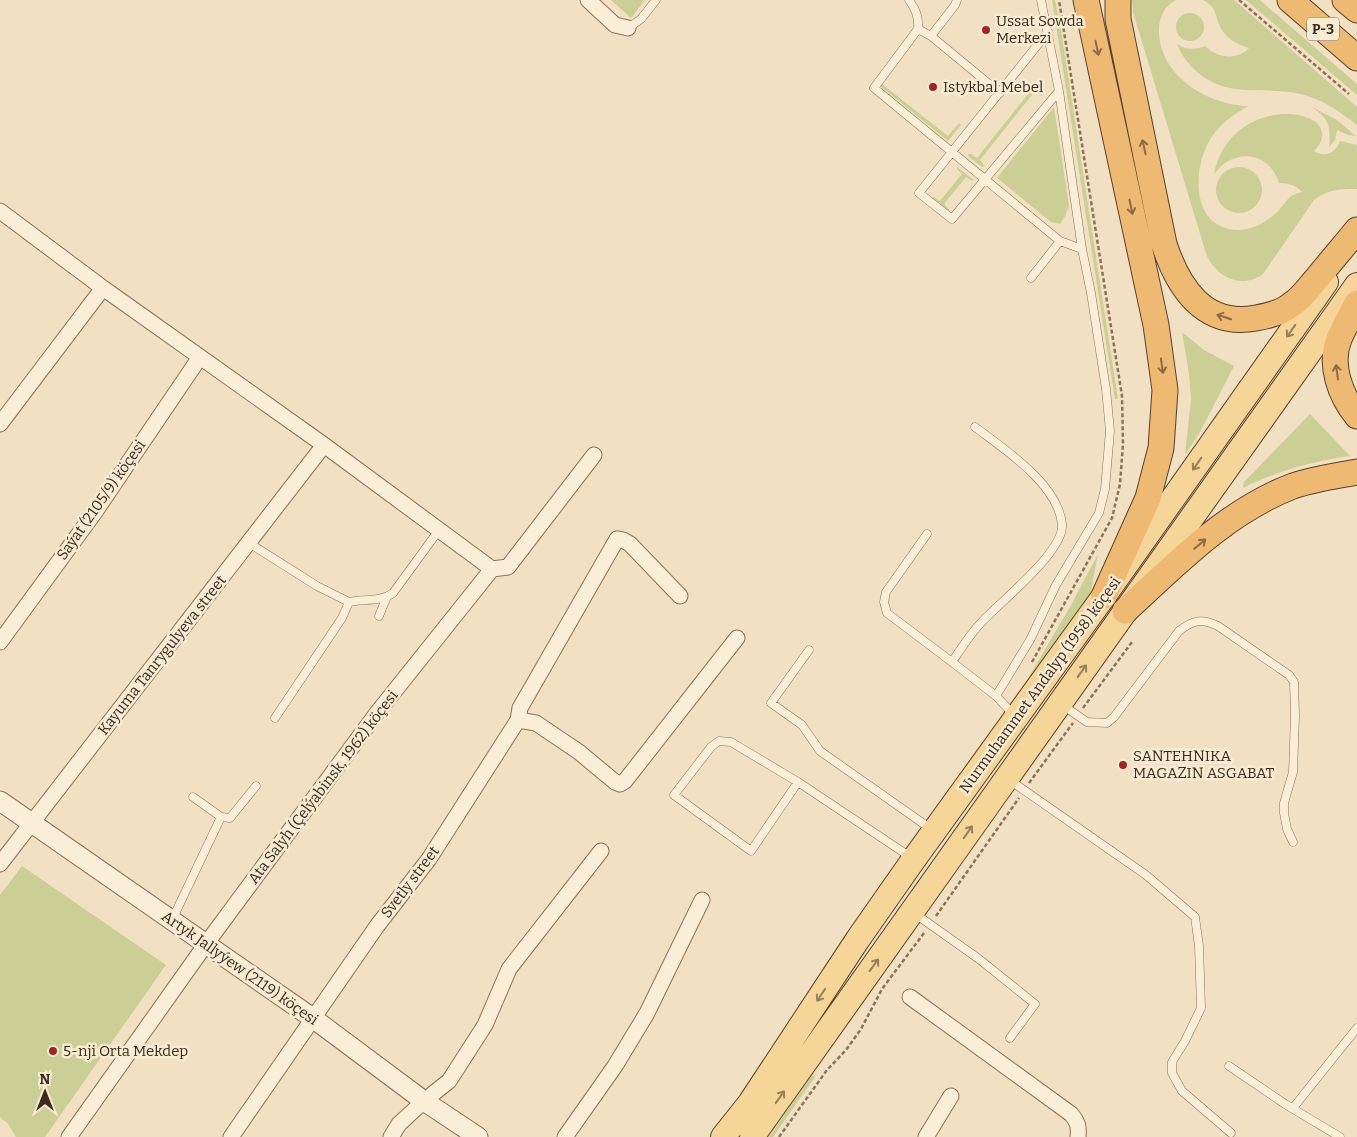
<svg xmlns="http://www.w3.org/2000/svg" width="1357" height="1137" font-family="Bitter,serif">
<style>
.green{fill:#cbcf95}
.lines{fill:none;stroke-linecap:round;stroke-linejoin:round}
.service-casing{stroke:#8c7258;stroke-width:9}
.minor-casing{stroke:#8c7258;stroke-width:17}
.tertiary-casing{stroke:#8c7258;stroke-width:21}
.primary-casing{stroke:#59402c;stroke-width:26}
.trunk-casing{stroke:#59402c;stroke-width:27}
.path{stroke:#8c7258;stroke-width:2.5;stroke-dasharray:4 2.5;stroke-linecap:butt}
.service{stroke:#fbeed6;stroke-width:8}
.minor{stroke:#fbeed6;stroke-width:15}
.tertiary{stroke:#fbeed6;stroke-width:19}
.primary{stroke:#f6d598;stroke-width:24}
.trunk{stroke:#eeb973;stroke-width:25}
.oneway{stroke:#8c6a44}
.oneway2{stroke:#98805a}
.poi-dot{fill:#9e242a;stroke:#f7ebd2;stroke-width:2}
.labels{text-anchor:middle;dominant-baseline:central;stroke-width:5;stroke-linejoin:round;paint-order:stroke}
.shield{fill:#f7ebd2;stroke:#736453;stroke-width:1}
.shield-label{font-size:14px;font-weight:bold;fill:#3b2a1d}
.poi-label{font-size:15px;fill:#3b2a1d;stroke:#f7ebd2;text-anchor:start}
.street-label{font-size:15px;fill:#3b2a1d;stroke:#f7ebd2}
</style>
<rect width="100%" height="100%" fill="#f1e1c2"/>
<path class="green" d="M 611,0 L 645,0 L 631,18 Z
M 1052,0 L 1055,0 L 1061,30 L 1118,399 L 1115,399 Z
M 1132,0 L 1176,0 C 1165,6 1160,15 1159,28 C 1157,74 1207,105 1248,106 C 1233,115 1220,124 1211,138 C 1191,169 1191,231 1240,230 C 1254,230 1270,220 1279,210 C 1288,200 1288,195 1302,192 C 1296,185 1288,183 1279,183 C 1269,150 1233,148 1214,174 C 1232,87 1355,109 1314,151 C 1325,158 1336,153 1340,141 L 1357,145 L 1357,189 C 1339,189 1329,189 1314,200 L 1263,274 C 1246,287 1223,281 1211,263 C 1206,256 1204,246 1201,237 L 1133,12 Z
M 1203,0 L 1234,0 L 1357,107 L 1357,125 C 1339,111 1319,97 1296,93 C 1257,86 1223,100 1191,66 C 1185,60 1180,52 1177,44 C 1186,50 1195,50 1205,46 C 1217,58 1237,61 1249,48 C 1239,45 1228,40 1222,30 C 1214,18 1219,8 1203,0 Z
M 1246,0 L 1260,0 L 1357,84 L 1357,95 Z
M1176 27a14 14 0 1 1 28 0a14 14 0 1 1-28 0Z
M 1026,82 L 1043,95 L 1041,96 L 1035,91 L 980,160 L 985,166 L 982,167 L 969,157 L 968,154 L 971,154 L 977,158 L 1032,89 L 1026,84 Z
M 882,84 L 948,136 L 959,123 L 961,125 L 948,141 L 880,86 Z
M 1054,107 L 1069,206 L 1065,216 L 1060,224 L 1051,222 L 997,178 Z
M 1312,107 L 1337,120 L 1356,136 L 1348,135 L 1337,130 L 1335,140 L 1329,147 C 1331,126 1329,119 1312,107 Z
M1216 190a23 23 0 1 1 46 0a23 23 0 1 1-46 0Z
M 957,167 L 974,180 L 972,181 L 966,177 L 944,204 L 949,209 L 949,212 L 932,198 L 934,197 L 940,201 L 962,174 L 957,169 Z
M 1182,332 L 1204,350 L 1234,366 L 1200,432 L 1185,455 L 1191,399 L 1189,374 Z
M 1310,414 L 1350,456 C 1310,462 1280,470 1243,488 L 1244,482 Z
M 1098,554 L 1089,601 L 1022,692 L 1020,692 L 1071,605 Z
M 22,866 L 166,965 L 45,1137 L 16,1137 L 8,1124 L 0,1117 L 0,895 Z
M 812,1075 L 815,1077 L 773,1137 L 769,1137 Z"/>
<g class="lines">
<defs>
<path id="service" d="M 909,0 C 916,10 919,17 918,29 L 931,36
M 957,0 L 955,5 L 931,36 L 1000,93
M 628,28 L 641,19 L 656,0
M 918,29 L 874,88 L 1060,241 L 1082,249
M 1048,32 L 919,193 L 952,219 L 1059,91
M 1031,278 L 1060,241
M 975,427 C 1004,449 1058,484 1062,524 C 1065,552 997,604 979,625 C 969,636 960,650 952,662 L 996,696
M 927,534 L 886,592 L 884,602 L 887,613 L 952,662
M 249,543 L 317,586 L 349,602 C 364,599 381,602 393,593 L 439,530
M 379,616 L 386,599
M 809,650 L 771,703 L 802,725 L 820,751 L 931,829
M 1061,704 L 1087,722 L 1107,723 L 1114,717 L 1179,631 C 1193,620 1202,618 1218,626 L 1289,675 L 1294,682 L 1295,716 L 1293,772 L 1284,803 L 1284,813 L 1287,829 L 1293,842
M 1014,715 L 996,696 L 1030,640 L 1056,585 L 1099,513 L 1105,489 L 1110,431 L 1106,389 L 1091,293 L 1082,249 L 1059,91 L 1041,0
M 275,718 L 342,618 L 349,602
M 1008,779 L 1146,875 L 1195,917 L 1199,946 L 1201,1008 L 1185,1041 L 1172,1062 L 1172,1073 L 1182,1091 L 1231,1133
M 798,782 L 751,851 L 674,795 L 711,747 L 719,741 L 731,742 L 798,782 L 912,858
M 221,817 L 230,818 L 256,786
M 914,913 L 979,959 L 1035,1004 L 1010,1038
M 172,920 L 221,817 L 193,797
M 1229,1066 L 1285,1104 L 1340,1137
M 1293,1108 L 1357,1028"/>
<path id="minor" d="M 588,0 L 615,25 L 628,28
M 0,211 L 103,288 L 324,445 L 492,569
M 0,424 L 103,288
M 0,642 L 95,512 L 200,357
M 518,720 L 520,708 L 617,539 L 623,540 L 630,544 L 680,596
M 0,864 L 324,445
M 910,997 L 1071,1114 C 1078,1122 1079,1127 1078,1137
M 69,1137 L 206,944 L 377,713 L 492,569 L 508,567 L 594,455
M 231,1137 L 377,926 L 429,859 L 518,720 L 536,723 L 579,752 L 615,782 L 620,784 L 625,781 L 737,638
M 391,1137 L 399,1124 L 424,1101 L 449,1081 L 485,1025 L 509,969 L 601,851
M 565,1137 L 615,1066 L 647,1013 L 702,900
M 926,1137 L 951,1096"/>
<path id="tertiary" d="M 0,801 L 314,1019 L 424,1101 L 478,1137"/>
<path id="primary" d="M 723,1137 L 750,1103 L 858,939 L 914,859 L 1104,596 L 1326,282
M 752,1137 L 1357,285"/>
<path id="trunk" d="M 1086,0 L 1156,325 L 1165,390 L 1161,448 L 1148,498 L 1104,596
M 1118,0 L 1118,19 L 1164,244 C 1178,287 1204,328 1256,318 C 1268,316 1281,313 1291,305 C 1302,298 1309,287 1318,277 C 1331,261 1344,246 1357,230
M 1290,0 L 1357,58
M 1345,0 L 1357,10
M 1357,303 C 1351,315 1344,327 1339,339 C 1329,365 1340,395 1357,416
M 1125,611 C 1176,564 1227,511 1293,486 C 1314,479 1336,476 1357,472"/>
</defs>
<use href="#service" class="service-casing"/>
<use href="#minor" class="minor-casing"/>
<use href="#tertiary" class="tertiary-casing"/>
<use href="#primary" class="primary-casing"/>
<use href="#trunk" class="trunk-casing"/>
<path class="path" d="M 1239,0 L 1349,94
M 1032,662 L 1112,518 L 1120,484 L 1123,444 L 1122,396 L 1059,0
M 1083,708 L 1132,642
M 1029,783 L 1073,723
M 936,916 L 1019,798
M 779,1137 L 827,1070 L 846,1050 L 861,1029 L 882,989 L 924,933"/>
<use href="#service" class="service"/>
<use href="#minor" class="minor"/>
<use href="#tertiary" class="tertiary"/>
<use href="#primary" class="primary"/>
<use href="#trunk" class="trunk"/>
</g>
<defs><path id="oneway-shaft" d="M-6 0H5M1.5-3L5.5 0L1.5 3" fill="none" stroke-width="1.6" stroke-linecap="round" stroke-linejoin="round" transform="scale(1.25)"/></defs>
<g class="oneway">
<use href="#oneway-shaft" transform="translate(1097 48) rotate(78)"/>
<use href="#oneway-shaft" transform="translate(1144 147) rotate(-102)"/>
<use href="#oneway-shaft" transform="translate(1131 207) rotate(78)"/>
<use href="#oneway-shaft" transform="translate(1224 317) rotate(-162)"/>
<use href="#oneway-shaft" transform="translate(1162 366) rotate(82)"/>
<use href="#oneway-shaft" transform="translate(1337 372) rotate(-98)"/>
<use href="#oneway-shaft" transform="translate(1200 544) rotate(-40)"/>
</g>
<g class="oneway2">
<use href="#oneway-shaft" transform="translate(1291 331) rotate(125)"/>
<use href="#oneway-shaft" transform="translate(1197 464) rotate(125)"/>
<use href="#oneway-shaft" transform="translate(1082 671) rotate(-55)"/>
<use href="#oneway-shaft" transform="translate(968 832) rotate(-55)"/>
<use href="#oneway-shaft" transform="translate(874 965) rotate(-54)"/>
<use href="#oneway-shaft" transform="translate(821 995) rotate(124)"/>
<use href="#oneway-shaft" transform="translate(780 1097) rotate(-55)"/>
</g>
<g class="poi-dot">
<circle cx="986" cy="30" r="5"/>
<circle cx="933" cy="87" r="5"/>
<circle cx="1123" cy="765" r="5"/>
<circle cx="53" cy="1051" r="5"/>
</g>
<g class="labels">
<rect class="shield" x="1307" y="17.5" width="32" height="23" rx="4"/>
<g class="shield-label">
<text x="1323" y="29">P-3</text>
</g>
<g class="poi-label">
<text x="996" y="21">Ussat Sowda<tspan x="996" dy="17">Merkezi</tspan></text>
<text x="943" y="87">Istykbal Mebel</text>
<text x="1133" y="756">SANTEHNIKA<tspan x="1133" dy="17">MAGAZIN ASGABAT</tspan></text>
<text x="63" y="1051">5-nji Orta Mekdep</text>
</g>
<g class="street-label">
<text transform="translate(101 500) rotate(-55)">Saýat (2105/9) köçesi</text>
<text transform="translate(162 655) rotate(-52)">Kayuma Tanrygulyeva street</text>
<text transform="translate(1040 685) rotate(-54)">Nurmuhammet Andalyp (1958) köçesi</text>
<text transform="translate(323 787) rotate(-53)">Ata Salyh (Çelýabinsk, 1962) köçesi</text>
<text transform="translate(410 882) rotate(-53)">Svetly street</text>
<text transform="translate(240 968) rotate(35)">Artyk Jallyýew (2119) köçesi</text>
</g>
</g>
<g transform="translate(45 1092)" stroke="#f7ebd2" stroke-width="4" paint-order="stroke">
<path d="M0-4L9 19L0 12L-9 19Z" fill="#3b2a1d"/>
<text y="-8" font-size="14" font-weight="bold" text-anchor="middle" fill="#3b2a1d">N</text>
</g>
</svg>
